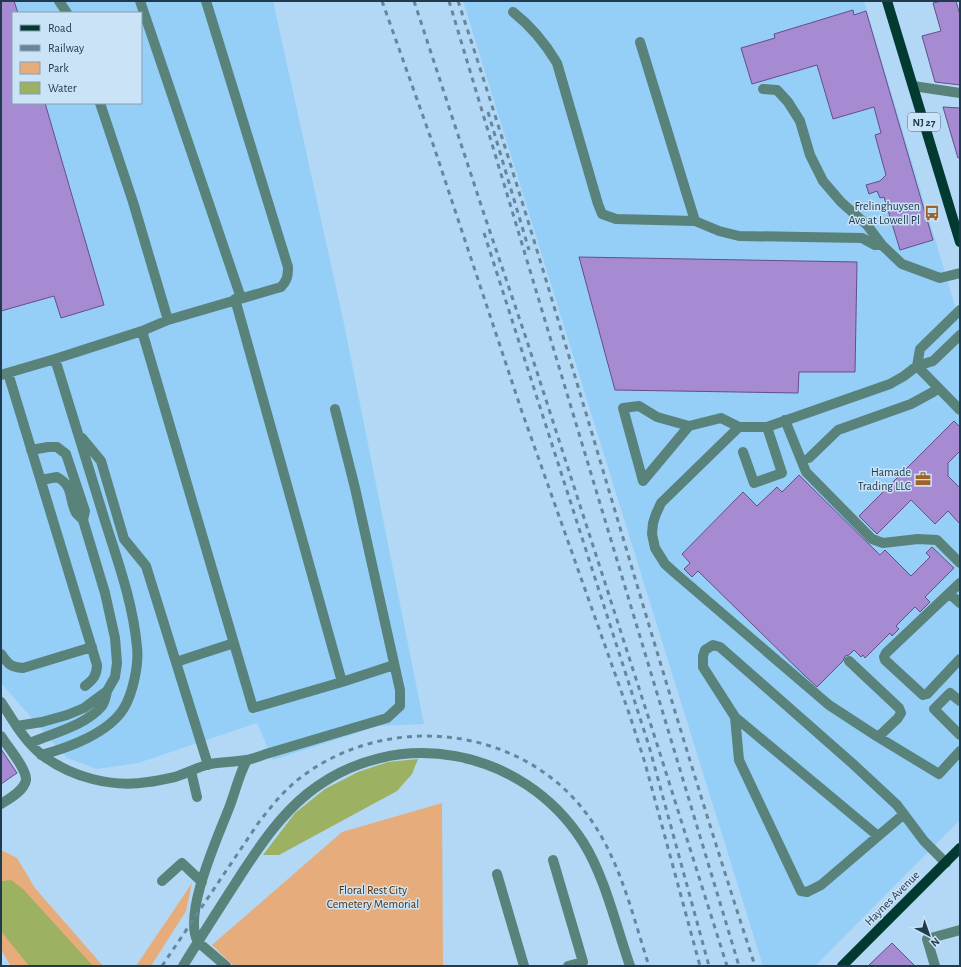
<svg xmlns="http://www.w3.org/2000/svg" width="961" height="967" font-family="'Alegreya Sans',sans-serif">
<style>
.built{fill:#95cef7;fill-rule:evenodd}
.green{fill:#e7ac7b}
.water{fill:#9cb161}
.building{fill:#a68bd3;stroke:#644e87}
.lines{fill:none;stroke-linecap:round;stroke-linejoin:round}
.minor{stroke:#58827a;stroke-width:10}
.major{stroke:#023a32;stroke-width:10}
.rail{stroke:#66869e;stroke-width:3;stroke-dasharray:5 5;stroke-linecap:butt}
.labels{text-anchor:middle;dominant-baseline:central;stroke-width:3;stroke-linejoin:round;paint-order:stroke}
.shield{fill:#cae3f7;stroke:#546d81;stroke-width:1}
.shield-label{font-size:11px;font-weight:bold;fill:#213b4e}
.poi-label{font-size:12px;fill:#213b4e;stroke:#cae3f7;text-anchor:end}
.park-label{font-size:12px;fill:#572d00;stroke:#cae3f7}
.street-label{font-size:12px;fill:#213b4e;stroke:#cae3f7}
</style>
<rect width="100%" height="100%" fill="#b2d8f5"/>
<path class="built" d="M 1,1 L 273,1 L 344,324 L 424,724 L 378,726 L 273,760 L 257,723 L 138,763 L 97,769 L 67,758 L 1,683 ZM 13,13 L 141,13 L 141,103 L 13,103 Z
M 463,1 L 864,1 L 960,323 L 960,820 L 815,966 L 763,966 Z"/>
<path class="green" d="M 442,803 L 443,966 L 234,966 L 212,945 L 342,832 Z
M 1,850 L 17,858 L 35,888 L 103,966 L 11,966 L 1,950 Z
M 192,883 L 186,911 L 151,966 L 136,966 Z"/>
<path class="water" d="M 418,759 L 412,774 L 397,791 L 279,855 L 263,855 L 295,813 L 325,789 L 358,772 L 388,762 Z
M 11,880 L 23,889 L 93,966 L 29,966 L 1,931 L 1,882 L 3,881 Z"/>
<path class="building" d="M 1,1 L 14,1 L 18,13 L 13,13 L 13,103 L 45,103 L 104,305 L 61,318 L 54,296 L 1,311 Z
M 942,1 L 956,1 L 960,15 L 960,85 L 935,82 L 922,36 L 941,31 L 933,3 Z
M 853,10 L 854,15 L 866,11 L 933,240 L 900,250 L 884,197 L 880,198 L 877,191 L 869,194 L 866,185 L 880,181 L 886,175 L 875,135 L 881,133 L 874,107 L 833,119 L 817,65 L 752,84 L 741,48 L 775,38 L 774,34 Z
M 943,107 L 960,108 L 960,157 L 958,158 Z
M 579,257 L 857,262 L 855,372 L 799,372 L 798,393 L 615,390 Z
M 954,421 L 960,427 L 960,451 L 948,463 L 948,476 L 960,488 L 960,524 L 948,511 L 935,524 L 911,500 L 877,534 L 859,516 Z
M 799,475 L 880,555 L 885,550 L 911,576 L 930,557 L 926,553 L 932,547 L 954,568 L 925,597 L 930,602 L 920,612 L 915,607 L 896,626 L 899,629 L 892,636 L 890,633 L 865,658 L 863,655 L 861,657 L 854,650 L 849,655 L 845,656 L 843,661 L 817,687 L 804,675 L 698,571 L 692,577 L 684,569 L 690,563 L 682,554 L 743,492 L 757,506 L 777,487 L 782,492 Z
M 1,749 L 17,773 L 1,784 Z
M 892,943 L 915,966 L 868,966 Z"/>
<g class="lines">
<path class="minor" d="M 59,1 L 67,13
M 140,1 L 241,298
M 513,12 C 531,26 545,43 557,63 L 598,204 L 602,214 L 616,219 L 695,221 L 719,231 L 739,236 L 862,238 L 875,245 L 882,245
M 640,42 L 695,221
M 913,86 L 960,93
M 763,89 L 777,90 L 788,102 L 800,121 L 810,155 L 823,181 L 841,202 L 867,225 L 882,245 L 902,264 L 940,278 L 960,273
M 100,103 L 133,202 L 168,320
M 142,331 L 253,708 L 342,682 L 235,299
M 917,366 L 920,349 L 960,310
M 917,366 L 960,410
M 8,373 L 97,665 C 97,675 93,680 85,686
M 1,375 L 55,359 L 142,331 L 168,320 L 281,287 C 287,281 288,276 288,267 L 206,1
M 785,420 L 806,472 L 872,539 L 883,543 L 918,539 L 937,540 L 960,563
M 689,426 L 657,417 L 639,406 L 623,408 L 643,481 L 689,426 L 721,418 L 739,427 L 767,427 L 890,384 L 904,376 L 917,366 L 933,361 L 960,335
M 739,427 L 661,503 L 656,514 L 653,523 L 652,534 L 655,548 L 665,564 L 675,573 L 829,705 L 878,737 L 898,718 L 901,713 L 899,708 L 849,661
M 82,438 L 101,461 L 124,539 L 146,566 L 208,765
M 743,452 L 754,483 L 782,473 L 767,427
M 809,458 L 838,430 L 911,404 L 933,392 L 938,388
M 41,480 L 57,477 C 75,487 68,498 76,513 C 78,515 81,518 83,520
M 960,583 L 886,653 L 884,657 L 885,660 L 923,695 L 927,694 L 960,659
M 950,594 L 960,603
M 1,654 C 8,664 10,667 23,668 L 92,647
M 176,662 L 234,643
M 342,682 L 394,665
M 960,701 L 950,693 L 934,709 L 960,735
M 1,702 C 13,720 24,741 42,755 C 71,777 112,788 148,782 C 157,781 166,779 175,777 C 187,773 198,767 210,764 C 221,762 234,762 246,760 C 253,759 260,756 266,754 L 387,718 L 400,706 L 400,690 L 355,488 L 335,409
M 735,717 L 878,836
M 17,726 L 42,722 L 67,715 L 84,708 L 107,691 L 115,677 L 117,663 L 115,638 L 105,593 L 83,520 L 85,511 L 66,454 L 57,447 L 48,447 L 31,450
M 1,736 C 7,746 27,769 26,780 C 24,791 9,799 1,804
M 878,737 L 939,774 L 960,751
M 30,743 C 53,733 85,726 102,706 C 105,702 106,696 107,691
M 41,755 C 68,748 109,733 124,708 C 133,693 139,664 137,647 C 133,603 118,562 105,521 C 88,467 72,413 55,359
M 191,771 L 197,797
M 904,814 L 821,885 L 807,892 L 801,891 L 739,760 L 735,717 L 703,667 L 703,656 L 705,650 L 713,645 L 720,647 L 853,764 L 897,805 L 924,841 L 946,863
M 553,860 L 583,962 L 568,966
M 497,874 L 524,966
M 162,881 L 182,863 L 202,882
M 183,966 C 202,935 222,904 242,873 C 261,844 280,816 307,794 C 395,723 523,748 583,842 C 605,877 616,926 630,966
M 226,966 L 198,942 C 182,915 218,837 229,808 C 235,793 239,774 247,760
M 935,966 L 927,939 L 960,930"/>
<path class="major" d="M 887,1 L 960,242
M 842,966 L 960,848"/>
<path class="rail" d="M 382,1 L 434,147 L 521,409 L 630,716 L 645,763 L 700,966
M 414,1 L 484,214 L 526,338 L 657,744 L 727,966
M 449,1 L 739,966
M 458,1 C 564,321 650,646 755,966
M 488,112 L 529,250
M 484,233 L 649,746 L 709,966
M 162,966 L 259,822 C 270,808 281,794 295,782 C 381,711 518,723 586,813 C 620,858 632,914 649,966"/>
</g>
<defs>
<symbol id="bus-bare" viewBox="-9 -9 18 18"><path d="M-5-6H5V4H4V6H2V4H-2V6H-4V4H-5ZM-3.5-4V0h7V-4ZM-3.5 1.2v1.5H-2V1.2ZM2 1.2v1.5H3.5V1.2Z" fill="#a06227" stroke="#cae3f7" stroke-width="2.5" paint-order="stroke"/></symbol>
<symbol id="office-bare" viewBox="-9 -9 18 18"><path d="M-6-3h4V-5.5h4V-3h4V5H-6ZM-1-4.5V-3h2v-1.5ZM-6 0V1H6V0Z" fill="#a06227" stroke="#cae3f7" stroke-width="2.5" paint-order="stroke"/></symbol>
</defs>
<g fill-rule="evenodd">
<use href="#bus-bare" x="921" y="202" width="22" height="22"/>
<use href="#office-bare" x="912" y="468" width="22" height="22"/>
</g>
<g class="labels">
<rect class="shield" x="908" y="113" width="32" height="18" rx="3"/>
<g class="shield-label">
<text x="924" y="122">NJ 27</text>
</g>
<g class="poi-label">
<text x="920" y="206">Frelinghuysen<tspan x="920" dy="14">Ave at Lowell Pl</tspan></text>
<text x="911" y="472">Hamade<tspan x="911" dy="14">Trading LLC</tspan></text>
</g>
<g class="park-label">
<text x="373" y="890">Floral Rest City<tspan x="373" dy="14">Cemetery Memorial</tspan></text>
</g>
<g class="street-label">
<text transform="translate(892 898) rotate(-45)">Haynes Avenue</text>
</g>
</g>
<rect width="961" height="967" fill="none" stroke="#213b4e" stroke-width="4"/>
<rect x="12" y="12" width="130" height="92" fill="#cae3f7" stroke="#86a0b3"/>
<rect x="20" y="25" width="20" height="6" fill="#023a32" stroke="#86a0b3"/>
<text x="48" y="32" font-size="12" fill="#213b4e">Road</text>
<rect x="20" y="45" width="20" height="6" fill="#66869e" stroke="#86a0b3"/>
<text x="48" y="52" font-size="12" fill="#213b4e">Railway</text>
<rect x="20" y="62" width="20" height="12" fill="#e7ac7b" stroke="#86a0b3"/>
<text x="48" y="72" font-size="12" fill="#213b4e">Park</text>
<rect x="20" y="82" width="20" height="12" fill="#9cb161" stroke="#86a0b3"/>
<text x="48" y="92" font-size="12" fill="#213b4e">Water</text>
<g transform="translate(929 935) rotate(139)" stroke="#cae3f7" stroke-width="3" paint-order="stroke">
<path d="M0-3L7 15L0 10L-7 15Z" fill="#213b4e"/>
<text y="-6" font-size="11" font-weight="bold" text-anchor="middle" fill="#213b4e">N</text>
</g>
</svg>
